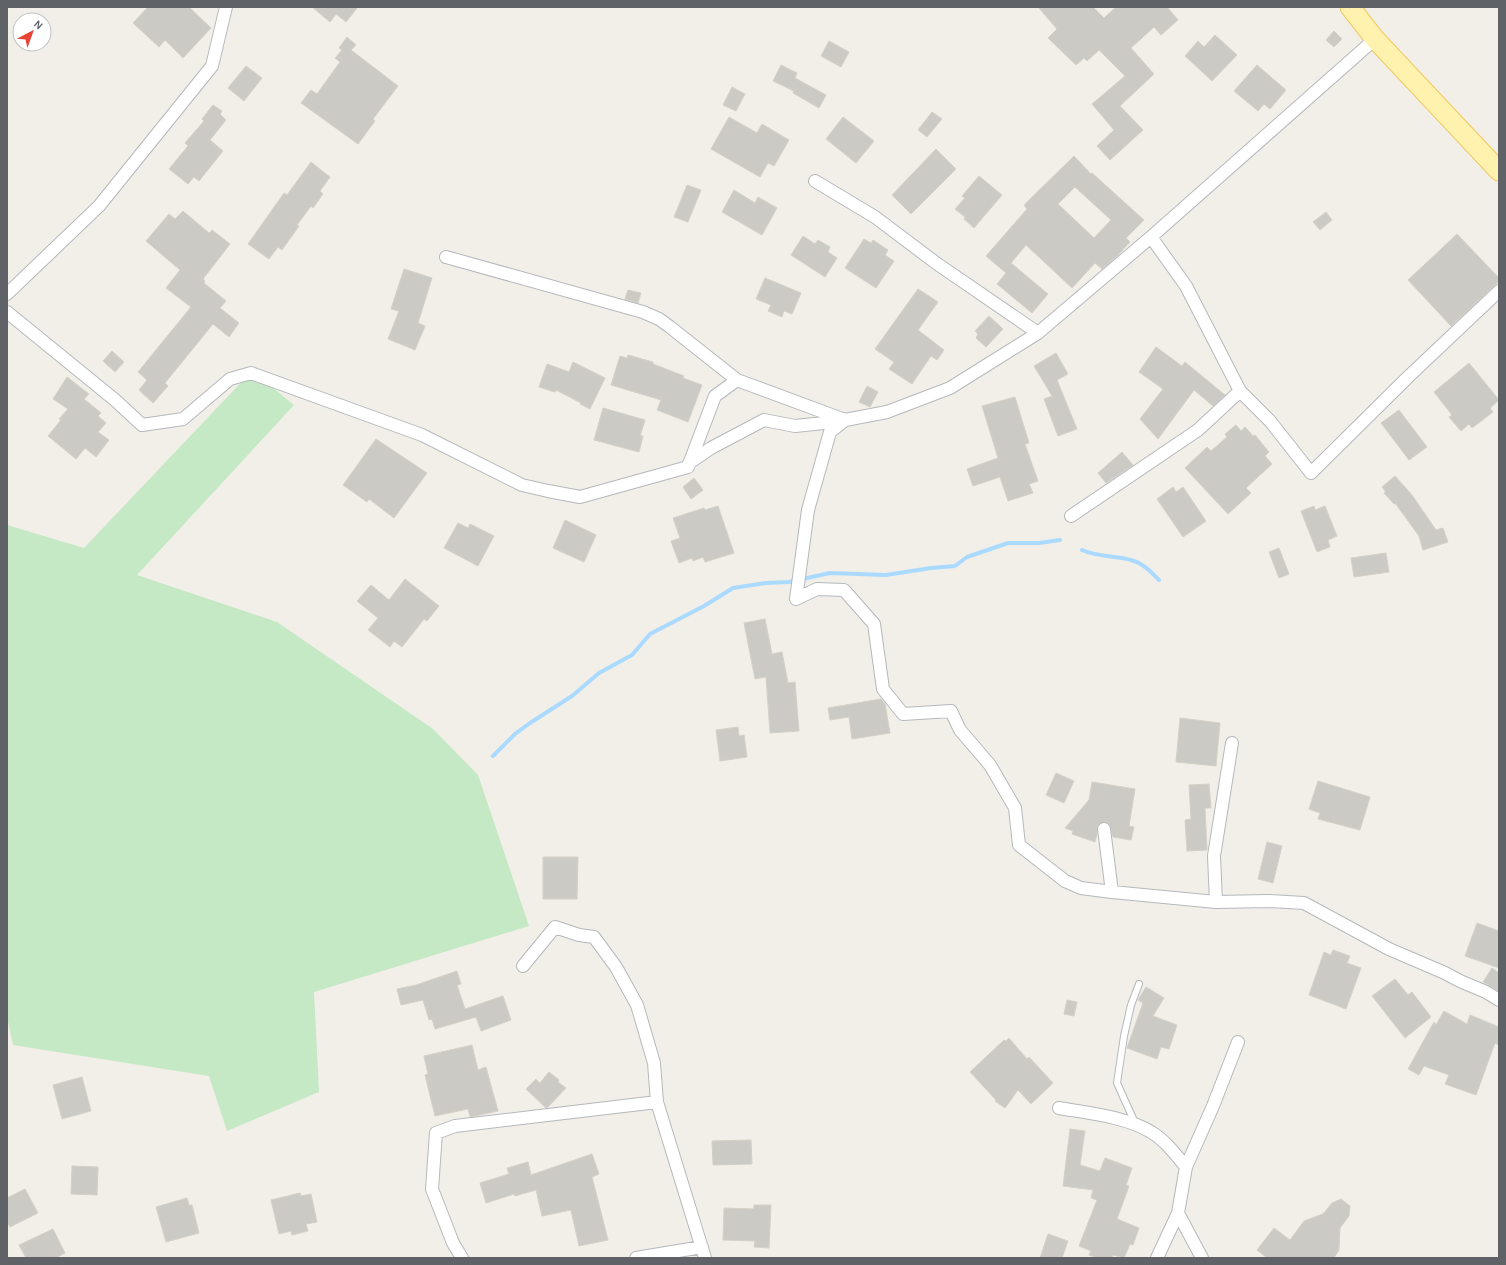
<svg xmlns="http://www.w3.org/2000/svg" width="1506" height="1265" font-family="Karla,sans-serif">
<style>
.green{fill:#c5e8c5}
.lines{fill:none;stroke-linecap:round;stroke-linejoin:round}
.stream{stroke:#aadaff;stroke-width:4}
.building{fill:#cccac5;stroke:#d6d1c6;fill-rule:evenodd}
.service-casing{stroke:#b5b8bc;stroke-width:8}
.minor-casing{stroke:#b5b8bc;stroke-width:14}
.primary-casing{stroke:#f2c960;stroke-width:21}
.service{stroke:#fff;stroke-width:6}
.minor{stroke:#fff;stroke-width:12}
.primary{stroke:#fff2af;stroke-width:19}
</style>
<rect width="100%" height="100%" fill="#f1efe8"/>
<path class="green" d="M 252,371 L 294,405 L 137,575 L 277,622 L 433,729 L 478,775 L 529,926 L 314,992 L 319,1092 L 227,1131 L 209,1076 L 13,1045 L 7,1017 L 7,525 L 84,548 Z"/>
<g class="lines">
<path class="stream" d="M 1082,550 C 1098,557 1115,556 1131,560 C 1143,563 1151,572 1159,580
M 493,756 L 515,734 L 530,723 L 572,696 L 599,673 L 632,655 L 650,634 L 704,606 L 733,588 L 766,583 L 789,582 L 830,573 L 886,575 L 931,568 L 955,566 L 967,557 L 1008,543 L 1039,543 L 1060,540"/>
</g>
<path class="building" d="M 148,7 L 189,7 L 211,28 L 183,58 L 165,40 L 159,47 L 133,23 Z
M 312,7 L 358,7 L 346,22 L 336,14 L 330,22 Z
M 1038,7 L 1093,7 L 1104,18 L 1116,7 L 1167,7 L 1178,20 L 1161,35 L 1154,27 L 1131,48 L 1154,74 L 1120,106 L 1143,130 L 1110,160 L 1097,146 L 1114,130 L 1092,104 L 1125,76 L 1099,50 L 1087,61 L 1084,58 L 1076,65 L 1048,38 L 1057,29 Z
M 1334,31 L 1342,39 L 1334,47 L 1326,40 Z
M 1215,35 L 1237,55 L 1212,81 L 1185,56 L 1198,41 L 1204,47 Z
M 347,37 L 356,45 L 351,50 L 398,86 L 373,119 L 375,121 L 358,144 L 301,103 L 311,90 L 317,94 L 340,62 L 335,58 L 342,50 L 339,48 Z
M 829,41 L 849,52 L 841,67 L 821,56 Z
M 781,65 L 797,73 L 795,78 L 826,95 L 819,108 L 793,93 L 794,91 L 773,81 Z
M 1257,65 L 1286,90 L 1270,109 L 1264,104 L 1258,111 L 1234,91 Z
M 246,66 L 262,78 L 244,101 L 228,88 Z
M 732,87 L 745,94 L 736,111 L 723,105 Z
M 213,105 L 222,111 L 220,114 L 226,120 L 210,140 L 223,151 L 199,181 L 194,177 L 188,184 L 169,169 L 188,146 L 185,143 L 204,121 L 202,119 Z
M 932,112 L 942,119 L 927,137 L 918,130 Z
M 729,117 L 757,133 L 762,124 L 789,140 L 774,166 L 768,163 L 760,177 L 711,149 Z
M 843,117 L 874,141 L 856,163 L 826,139 Z
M 936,149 L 956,169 L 911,214 L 892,195 Z
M 1074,156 L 1091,174 L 1092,173 L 1144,220 L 1126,238 L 1130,242 L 1117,256 L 1102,269 L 1095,263 L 1072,288 L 1026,245 L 1011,263 L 1048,294 L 1032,313 L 997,284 L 1006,273 L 986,256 L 1027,209 L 1024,205 ZM 1075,187 L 1111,220 L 1094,238 L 1058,204 Z
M 311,162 L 330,177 L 320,191 L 323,194 L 313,208 L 311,206 L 297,225 L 299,226 L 282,250 L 278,247 L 269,259 L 248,244 L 284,193 L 287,195 Z
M 979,176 L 1002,195 L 974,228 L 964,219 L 965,217 L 955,209 L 965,198 L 962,196 Z
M 687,185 L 701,190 L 688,222 L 674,217 Z
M 734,190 L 755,203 L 758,197 L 777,208 L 762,235 L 722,212 Z
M 183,211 L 209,233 L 212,230 L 230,244 L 203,279 L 205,281 L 204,283 L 226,301 L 220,308 L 239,323 L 229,337 L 213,324 L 165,383 L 168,386 L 153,403 L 139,390 L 147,380 L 138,372 L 191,307 L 166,288 L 180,270 L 146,241 L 169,214 L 175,219 Z
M 1326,212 L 1332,220 L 1320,230 L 1313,222 Z
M 1457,234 L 1499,278 L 1499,281 L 1451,326 L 1408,280 Z
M 803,236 L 815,244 L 818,240 L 830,247 L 828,252 L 837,258 L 825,277 L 791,255 Z
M 864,239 L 871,243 L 873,240 L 888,250 L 885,255 L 894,261 L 876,288 L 845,268 Z
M 404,269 L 432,278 L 418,323 L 425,326 L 415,350 L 388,339 L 399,311 L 391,309 Z
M 765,278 L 801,293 L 792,314 L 784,311 L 782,317 L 768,311 L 771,305 L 756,299 Z
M 918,289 L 938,302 L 918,330 L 944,350 L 937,360 L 931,356 L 912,384 L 889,369 L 894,362 L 875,349 Z
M 628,290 L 641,293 L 638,303 L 625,299 Z
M 989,316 L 1003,329 L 986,347 L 976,338 L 978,334 L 975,331 Z
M 1156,347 L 1182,366 L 1185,362 L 1225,395 L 1213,406 L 1194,390 L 1158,439 L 1140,419 L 1163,389 L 1139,372 Z
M 112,351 L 124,362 L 115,372 L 103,361 Z
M 1056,353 L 1068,374 L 1057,380 L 1077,429 L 1058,436 L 1044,399 L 1052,396 L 1034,366 Z
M 628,355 L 653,362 L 653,364 L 684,376 L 683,378 L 702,385 L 688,422 L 657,410 L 661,400 L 611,385 L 620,356 L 627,358 Z
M 573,362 L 605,378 L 590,409 L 580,404 L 581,403 L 556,390 L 555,392 L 539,387 L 547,364 L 569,372 Z
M 1469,363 L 1499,400 L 1490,408 L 1493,412 L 1472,428 L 1469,424 L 1461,431 L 1449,417 L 1452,415 L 1434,392 Z
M 67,377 L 89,394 L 84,399 L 101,413 L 98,416 L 106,423 L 98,432 L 109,440 L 96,457 L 85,448 L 76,459 L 48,436 L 61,420 L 59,419 L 68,409 L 53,399 Z
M 867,386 L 878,392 L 870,407 L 859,402 Z
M 1015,397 L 1029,443 L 1025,444 L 1038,481 L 1029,484 L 1033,493 L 1008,501 L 1000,477 L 973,486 L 967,469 L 998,458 L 982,406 Z
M 603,408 L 645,420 L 640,436 L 643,436 L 639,452 L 594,440 Z
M 1399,410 L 1427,447 L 1409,460 L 1381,423 Z
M 1236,425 L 1241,431 L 1245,427 L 1253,436 L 1255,435 L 1269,452 L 1265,456 L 1272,464 L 1246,488 L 1251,493 L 1228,514 L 1185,468 L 1207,447 L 1211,451 L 1227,437 L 1225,434 Z
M 376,439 L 427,473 L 394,518 L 369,499 L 367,502 L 343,485 Z
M 1122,452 L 1133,465 L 1106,483 L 1098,473 Z
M 1395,476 L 1412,495 L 1436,530 L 1443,528 L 1448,542 L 1423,550 L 1419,536 L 1395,503 L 1394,504 L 1384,493 L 1386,492 L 1382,487 Z
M 694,478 L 703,490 L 691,499 L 683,487 Z
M 1173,487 L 1176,492 L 1183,487 L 1206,521 L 1183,537 L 1157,499 Z
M 718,506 L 734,553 L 705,562 L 703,557 L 693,561 L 692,558 L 679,563 L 671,541 L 680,538 L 673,518 L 704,508 L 705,510 Z
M 1314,506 L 1315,510 L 1325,506 L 1337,536 L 1328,540 L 1330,547 L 1317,552 L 1301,511 Z
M 565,520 L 596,535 L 584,562 L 553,548 Z
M 458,523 L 468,528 L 470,524 L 494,536 L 478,566 L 444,548 Z
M 1279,548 L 1289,574 L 1279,578 L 1269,552 Z
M 1386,553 L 1389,572 L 1354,577 L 1351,558 Z
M 405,579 L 439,606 L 427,621 L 424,619 L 402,647 L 394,641 L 390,647 L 368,630 L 378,618 L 357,601 L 371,585 L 389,600 Z
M 765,619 L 772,654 L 782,652 L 788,683 L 795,682 L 799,731 L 770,733 L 766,677 L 755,679 L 744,623 Z
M 881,699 L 885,704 L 890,733 L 852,739 L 849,717 L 830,720 L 828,708 Z
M 1180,718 L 1220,723 L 1216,766 L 1176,762 Z
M 738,727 L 739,736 L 744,735 L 747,757 L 720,761 L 716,730 Z
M 1056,773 L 1074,781 L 1064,803 L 1046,795 Z
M 1318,781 L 1370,797 L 1360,830 L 1318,819 L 1320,813 L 1309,809 Z
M 1092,782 L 1135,789 L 1129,826 L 1134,827 L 1131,840 L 1113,837 L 1110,825 L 1107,822 L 1100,823 L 1097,826 L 1097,834 L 1095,842 L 1072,834 L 1073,831 L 1065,828 L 1089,800 Z
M 1209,784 L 1211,808 L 1205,808 L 1207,850 L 1187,851 L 1185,820 L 1191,819 L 1189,785 Z
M 1267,842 L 1282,846 L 1273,883 L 1258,879 Z
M 543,857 L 578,857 L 577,899 L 543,899 Z
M 1477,923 L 1499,931 L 1499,968 L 1465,956 Z
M 1333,950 L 1350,956 L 1347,963 L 1361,968 L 1346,1009 L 1309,995 L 1324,952 L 1331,955 Z
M 1492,968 L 1499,973 L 1499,991 L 1483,982 Z
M 457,971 L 461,984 L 457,985 L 465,1009 L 503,996 L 511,1020 L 481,1031 L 476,1017 L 435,1029 L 432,1019 L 429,1020 L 423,1000 L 401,1005 L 397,989 L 416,985 Z
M 1395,979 L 1408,995 L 1412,992 L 1431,1017 L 1405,1038 L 1372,996 Z
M 1146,987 L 1164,998 L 1153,1016 L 1177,1025 L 1169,1049 L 1161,1047 L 1157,1059 L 1127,1048 L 1143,1003 L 1138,1000 Z
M 1067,1000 L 1077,1002 L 1074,1016 L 1064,1014 Z
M 1444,1011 L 1467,1024 L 1470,1015 L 1499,1027 L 1499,1045 L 1495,1043 L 1476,1095 L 1445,1084 L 1449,1075 L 1424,1066 L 1419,1075 L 1408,1069 L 1434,1022 L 1436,1025 Z
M 1009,1038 L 1027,1059 L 1029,1057 L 1053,1083 L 1031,1104 L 1018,1090 L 1005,1108 L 995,1101 L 996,1100 L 970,1072 L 1004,1040 L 1006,1041 Z
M 472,1045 L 478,1070 L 486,1067 L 498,1111 L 470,1117 L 468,1109 L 435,1116 L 425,1075 L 428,1074 L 424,1056 Z
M 549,1072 L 559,1080 L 558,1082 L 566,1088 L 548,1107 L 546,1108 L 526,1089 L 536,1079 L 540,1083 Z
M 82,1077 L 91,1111 L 62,1119 L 53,1085 Z
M 1070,1129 L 1085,1131 L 1080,1165 L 1100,1171 L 1105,1158 L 1132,1168 L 1126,1185 L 1129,1186 L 1117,1219 L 1139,1228 L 1133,1245 L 1130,1244 L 1124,1258 L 1113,1255 L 1112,1258 L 1097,1258 L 1089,1255 L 1091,1251 L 1079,1246 L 1097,1200 L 1091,1198 L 1093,1190 L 1063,1186 Z
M 751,1140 L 752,1164 L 713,1165 L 712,1141 Z
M 592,1154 L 599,1174 L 592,1177 L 608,1240 L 579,1246 L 571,1210 L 542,1216 L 536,1190 L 515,1196 L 514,1194 L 486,1203 L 480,1183 L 509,1174 L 507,1168 L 528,1162 L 531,1175 Z
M 72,1166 L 98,1167 L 97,1195 L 71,1194 Z
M 25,1189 L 38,1213 L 10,1227 L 7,1221 L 7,1198 Z
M 300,1193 L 301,1196 L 311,1194 L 317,1222 L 306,1224 L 308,1231 L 292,1235 L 291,1231 L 279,1234 L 271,1200 Z
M 187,1198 L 189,1205 L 192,1205 L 199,1233 L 166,1242 L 156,1207 Z
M 1341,1199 L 1350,1206 L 1349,1216 L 1340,1228 L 1339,1250 L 1334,1258 L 1267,1258 L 1257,1250 L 1274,1228 L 1290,1240 L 1304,1221 L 1323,1214 L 1332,1203 Z
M 754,1205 L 771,1205 L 769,1248 L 754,1247 L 755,1241 L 723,1240 L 724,1208 L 754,1209 Z
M 53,1229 L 65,1253 L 56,1258 L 26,1258 L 19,1245 Z
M 1048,1234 L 1068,1241 L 1062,1258 L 1040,1258 Z"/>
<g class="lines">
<defs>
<path id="service" d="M 1135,1123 L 1117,1083 L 1124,1036 L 1131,1005 L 1139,984"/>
<path id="minor" d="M 815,181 L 875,217 L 936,263 L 1038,333
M 1151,237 L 1186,286 L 1240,391
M 446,257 L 643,312 L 659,319 L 670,327 L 737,380
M 7,294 L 99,206 L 212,66 L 226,7
M 7,312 L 115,400 L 142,425 L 183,419 L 230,379 L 251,373 L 422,435 L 522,485 L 548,491 L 580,497 L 688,467 L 715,396 L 737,380 L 845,420 L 887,412 L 950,388 L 1038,333 L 1151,237 L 1375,39
M 689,463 L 711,448 L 764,420 L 795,426 L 843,421
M 1071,516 L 1198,430 L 1240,391 L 1270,421 L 1311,473 L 1408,377 L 1499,291
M 796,599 L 817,589 L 844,590 L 874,624 L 883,689 L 903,714 L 951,711 L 960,730 L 990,765 L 1015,808 L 1019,845 L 1065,881 L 1081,888 L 1112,892 L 1216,902 L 1268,901 L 1304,903 L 1389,949 L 1445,973 L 1460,981 L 1486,992 L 1499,1000
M 796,599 L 808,510 L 830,432 L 845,420
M 1104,829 L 1112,892
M 1216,902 L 1214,856 L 1232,743
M 523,966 L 555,927 L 579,935 L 594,937 L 616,967 L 637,1005 L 654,1063 L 657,1102
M 1059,1108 C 1088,1113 1127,1117 1151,1132 C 1165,1140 1176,1155 1186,1167 L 1178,1213 L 1202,1258
M 1186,1167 L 1213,1106 L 1238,1042
M 462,1258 L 453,1243 L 432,1189 L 436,1133 L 455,1126 L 657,1102 L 705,1258
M 636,1258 L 702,1247
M 1157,1258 L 1178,1213"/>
<path id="primary" d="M 1350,7 L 1375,39 L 1499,171"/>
</defs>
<use href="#service" class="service-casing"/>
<use href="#minor" class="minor-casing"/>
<use href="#primary" class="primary-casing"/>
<use href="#service" class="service"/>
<use href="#minor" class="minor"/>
<use href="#primary" class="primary"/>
</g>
<rect width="1506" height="1265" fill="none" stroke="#5f6368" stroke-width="16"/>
<g transform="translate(32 32) rotate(41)"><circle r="19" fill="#ffffff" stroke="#bfc1c3"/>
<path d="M0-3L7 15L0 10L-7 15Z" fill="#ea4335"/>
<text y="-6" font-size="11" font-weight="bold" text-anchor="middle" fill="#5f6368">N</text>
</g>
</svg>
